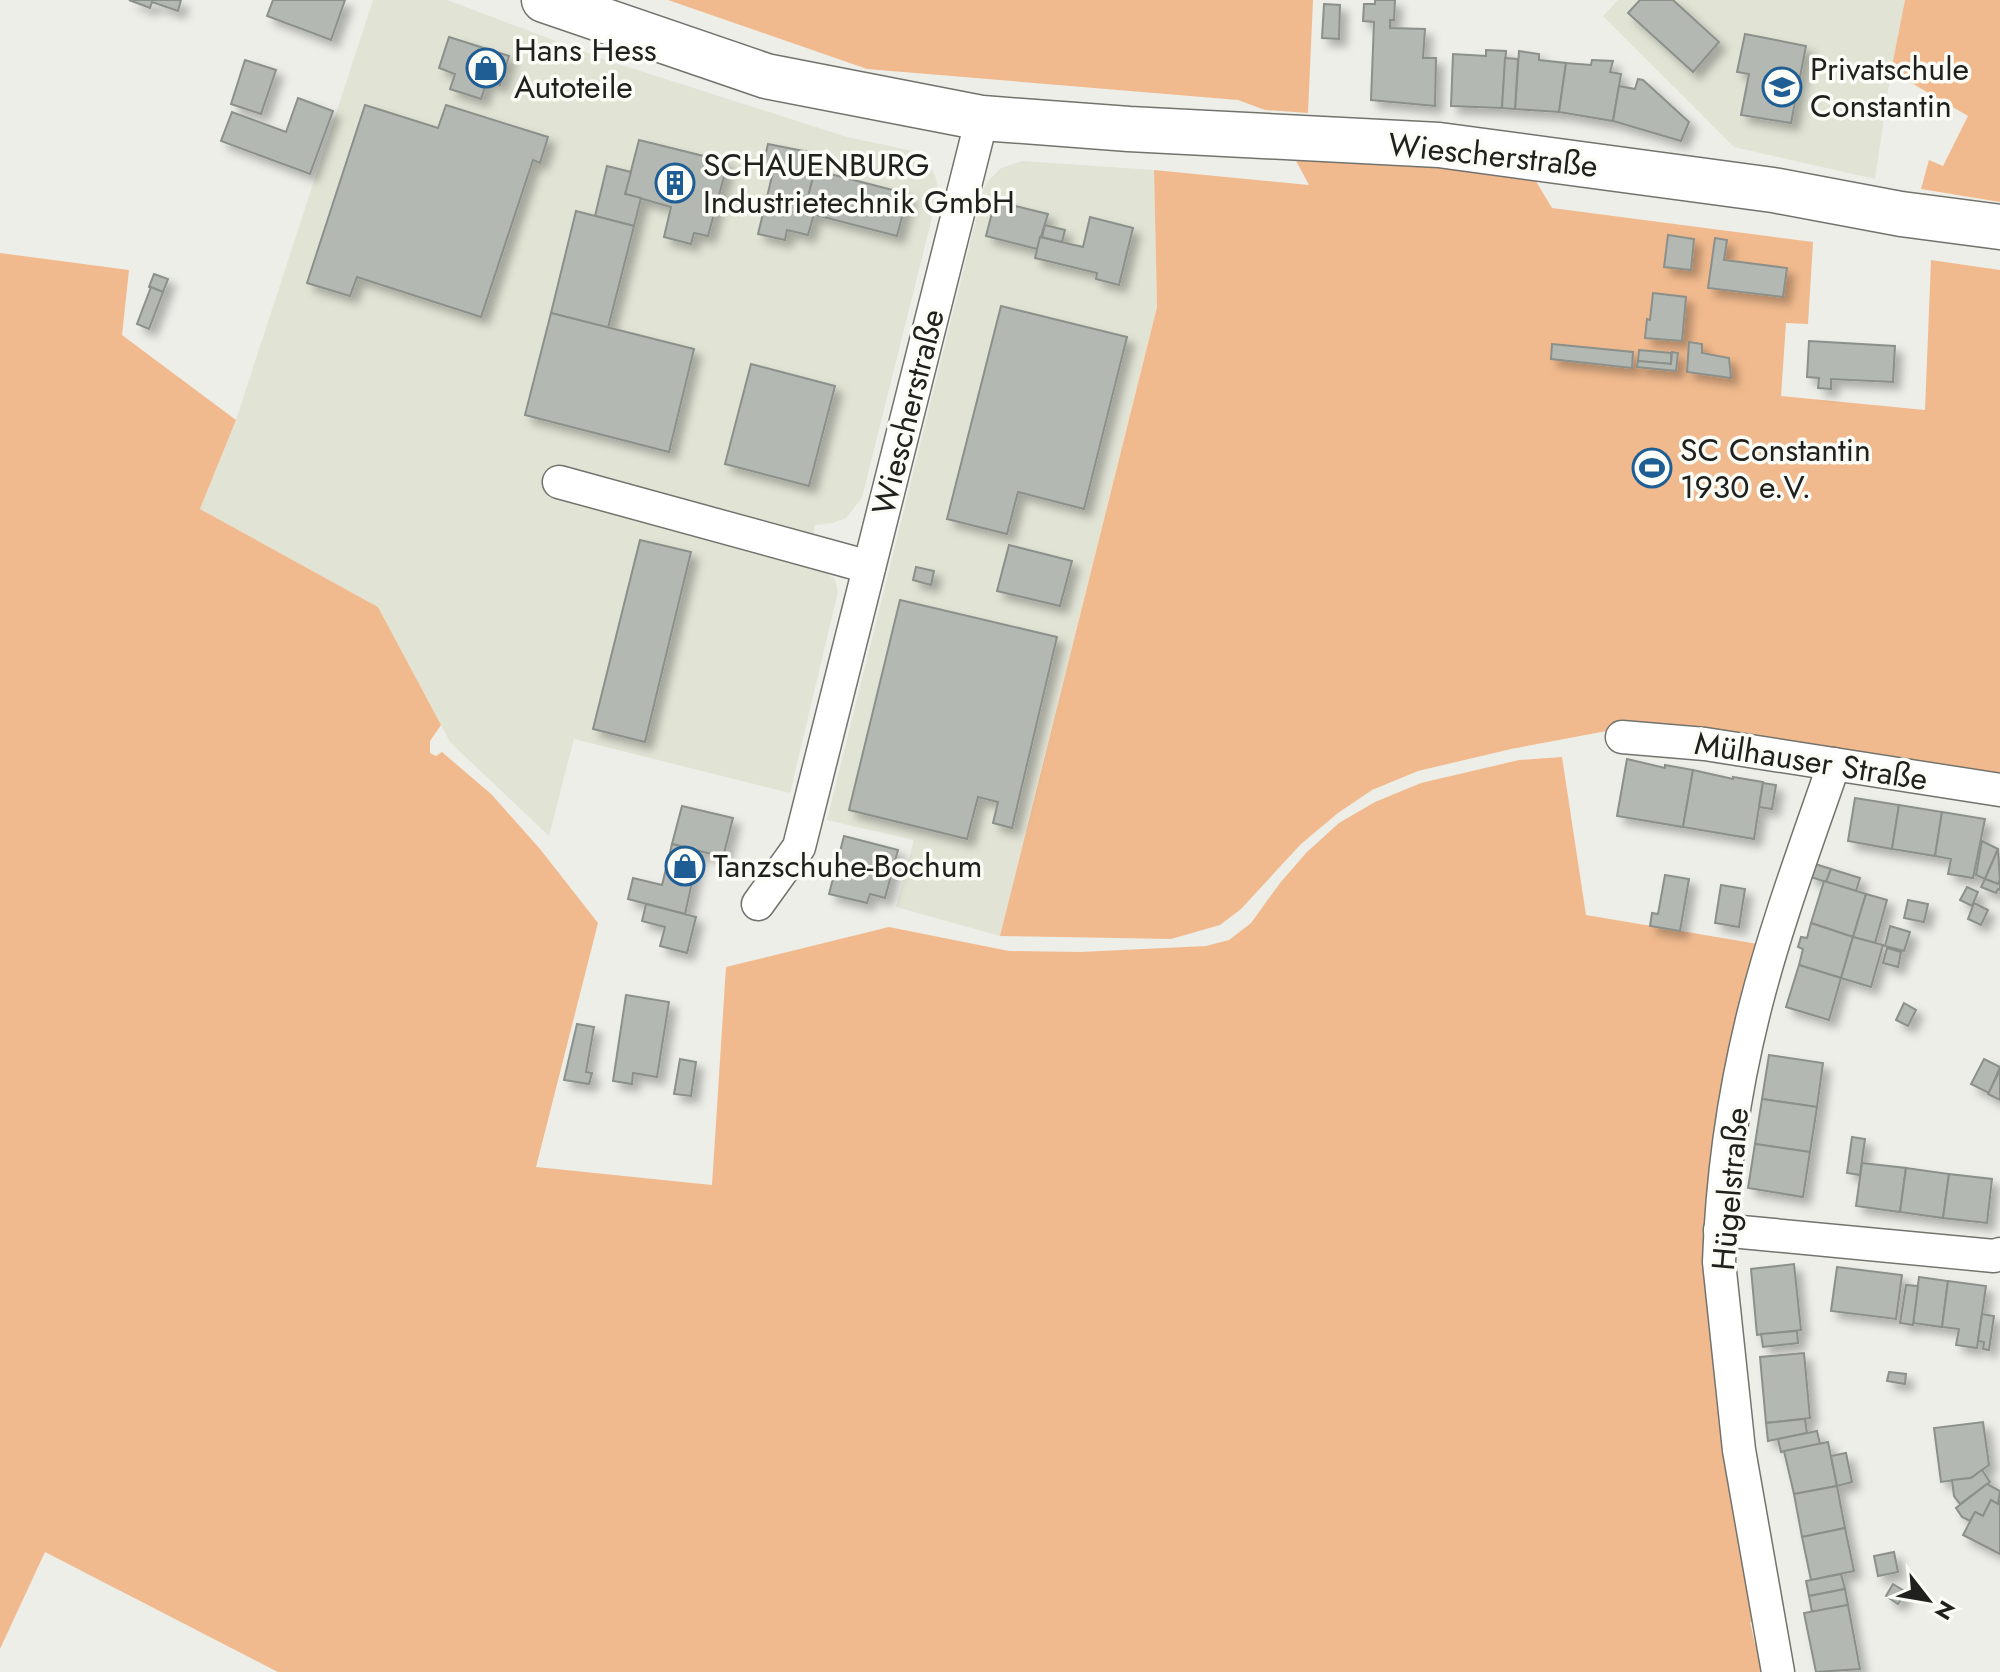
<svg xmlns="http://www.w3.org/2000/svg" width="2000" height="1672" font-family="Jost,sans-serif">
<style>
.built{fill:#e1e3d5}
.green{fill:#f1ba8e}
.building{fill:#b4b8b3;stroke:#8c908b;stroke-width:2;filter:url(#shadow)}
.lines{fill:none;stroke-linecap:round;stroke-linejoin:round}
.minor-casing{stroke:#72736d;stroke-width:35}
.secondary-casing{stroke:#72736d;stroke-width:47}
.minor{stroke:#fff;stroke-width:32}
.secondary{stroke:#fff;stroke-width:44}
.labels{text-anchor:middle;stroke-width:7;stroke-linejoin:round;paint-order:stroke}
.poi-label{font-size:32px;fill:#20211f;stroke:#fbfcf5;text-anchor:start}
.street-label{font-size:32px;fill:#20211f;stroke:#fbfcf5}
</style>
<defs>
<filter id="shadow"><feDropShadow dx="7" dy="7" stdDeviation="4" flood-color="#0004"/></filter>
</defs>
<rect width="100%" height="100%" fill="#edeee8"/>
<g class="built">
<path d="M373 0H447L606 60 847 137 913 151 929 164 936 178 938 194 862 498 846 518 832 523 815 525 807 567 828 574 835 580 838 592 790 793 574 739 549 836 450 742 378 607 200 509 236 420Z"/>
<path d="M1618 0H1905L1891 71 1875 179 1734 147 1603 16Z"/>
<path d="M1022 161 1154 170 1157 307 1000 936 896 907 914 840 827 820 983 191 987 182 1001 168Z"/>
</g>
<g class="green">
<path d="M668 0H1313L1308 113 1265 110 1238 100 867 69Z"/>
<path d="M1905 0H2000V202L1921 189 1929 160 1943 166 1968 116 1891 71Z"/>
<path d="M1294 157 1452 168 1534 178 1552 208 1813 242 1808 324 1786 323 1781 396 1925 410 1931 260 2000 270V782L1612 730 1511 749 1418 771 1372 790 1338 813 1301 844 1241 909 1220 925 1171 939 1000 936 1157 307 1154 170 1309 185Z"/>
<path d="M0 253 129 270 122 335 236 420 200 509 378 607 441 725 430 741V753L436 756 442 752 491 794 540 849 598 923 536 1167 712 1185 726 967 889 927 1009 951 1080 952 1206 946 1229 940 1251 923 1280 883 1307 852 1339 823 1375 802 1421 783 1519 760 1562 757 1586 915 1758 944 1717 1155 1763 1620 1750 1622 1755 1644 1767 1643 1771 1672H278L45 1552 0 1649Z"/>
</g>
<g class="building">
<path d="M129 0H181L178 11 152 2 150 8Z"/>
<path d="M273 0H345L331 40 267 16Z"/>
<path d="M1375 0H1395L1394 20H1390V28L1425 29 1423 58H1436L1435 106 1371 100 1374 22 1363 21 1364 4H1375Z"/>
<path d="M1640 0H1673L1719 42 1693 72 1628 13Z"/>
<path d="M1324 4 1340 5 1339 39 1322 38Z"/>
<path d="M1745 34 1806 46 1791 123 1741 115 1749 74 1737 72Z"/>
<path d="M449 37 509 56 500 85 487 81 481 99 450 89 455 74 439 68Z"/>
<path d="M1486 50 1506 51 1502 108 1451 106 1453 54 1486 56Z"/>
<path d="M1519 51 1539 54V60L1566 63 1559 112 1515 109Z"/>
<path d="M1505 58 1518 59 1515 109 1502 108Z"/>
<path d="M245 60 276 70 261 114 231 104Z"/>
<path d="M1592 60 1613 61 1610 72 1621 74 1613 121 1559 112 1566 63 1591 65Z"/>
<path d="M1638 79 1643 80 1689 122 1681 141 1613 121 1619 86 1635 89Z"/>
<path d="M298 98 333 111 310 174 221 141 232 112 286 132Z"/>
<path d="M365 105 438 128 446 105 548 137 540 163 533 160 481 317 357 277 350 296 307 283Z"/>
<path d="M639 140 728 162 708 236 694 233 691 244 664 237 671 207 625 194Z"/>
<path d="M768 144 819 154 813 178 763 166Z"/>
<path d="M607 166 631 172 625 194 641 198 634 226 595 216Z"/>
<path d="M774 168 813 178 804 212 814 214 808 235 787 230 785 240 758 234Z"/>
<path d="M815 170 908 194 897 236 804 212Z"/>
<path d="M995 201 1048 214 1037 249 986 236Z"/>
<path d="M576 211 634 226 608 328 551 313Z"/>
<path d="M1090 217 1133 228 1119 285 1096 279 1097 273 1035 258 1040 237 1083 247Z"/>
<path d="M1045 225 1065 230 1062 242 1042 237Z"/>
<path d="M1668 235 1694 239 1691 270 1664 267Z"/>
<path d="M1715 238 1727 240 1724 260 1787 268 1783 297 1708 288Z"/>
<path d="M154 274 168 279 163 292 149 287Z"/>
<path d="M151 287 163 292 149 329 137 324Z"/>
<path d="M1653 293 1686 297 1682 341 1645 338 1647 319 1650 320Z"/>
<path d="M1001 306 1127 337 1084 509 1018 492 1007 534 947 519Z"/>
<path d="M551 313 694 349 669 452 525 415Z"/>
<path d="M1809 341 1895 346 1893 382 1831 379V389L1818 388 1819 378 1807 377Z"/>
<path d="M1689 342 1702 344V353L1729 358 1731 378 1687 372Z"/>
<path d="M1552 344 1633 352 1632 368 1551 359Z"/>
<path d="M1639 350 1671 353V364L1638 361Z"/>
<path d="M1672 352 1678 353 1676 371 1637 367 1638 361 1671 364Z"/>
<path d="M751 364 835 386 809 486 725 464Z"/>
<path d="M640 540 691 552 645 742 593 729Z"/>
<path d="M1009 545 1072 561 1060 606 997 591Z"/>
<path d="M916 567 934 571 931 585 913 580Z"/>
<path d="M900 600 1057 637 1012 828 993 823 998 802 978 797 967 839 849 810Z"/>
<path d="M1627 759 1665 768V765L1693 770 1683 827 1617 816Z"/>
<path d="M1693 770 1733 779V777L1763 782 1754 839 1683 827Z"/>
<path d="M1763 783 1776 785 1772 809 1759 807Z"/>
<path d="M1855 798 1899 805 1892 849 1848 841Z"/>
<path d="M1899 805 1942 812 1935 856 1892 849Z"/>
<path d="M682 806 733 818 723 857 672 844Z"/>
<path d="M1942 812 1985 819 1973 878 1948 874 1951 859 1935 856Z"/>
<path d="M844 836 898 850 885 898 870 894 867 903 829 894Z"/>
<path d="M1982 841 1998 849 1985 879 1976 875Z"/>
<path d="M672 844 699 851 685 914 628 899 633 878 662 885Z"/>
<path d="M1998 849 2000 880 1998 884 1985 879Z"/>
<path d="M1812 863 1831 869 1826 882 1808 876Z"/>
<path d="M1831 869 1860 878 1856 891 1826 882Z"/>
<path d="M1665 875 1689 879 1680 931 1650 926 1652 913 1658 914Z"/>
<path d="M1985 879 1998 884 2000 880V890L1998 889 1996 893 1981 887Z"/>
<path d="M1824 881 1866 894 1853 937 1811 923Z"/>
<path d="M1721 885 1745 889 1739 927 1715 923Z"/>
<path d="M1967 887 1978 892 1972 906 1960 900Z"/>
<path d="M1866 894 1887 900 1875 943 1853 937Z"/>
<path d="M1908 900 1928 904 1924 922 1904 918Z"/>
<path d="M1974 903 1988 910 1981 925 1968 919Z"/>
<path d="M646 904 696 917 687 953 660 946 665 927 642 921Z"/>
<path d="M1811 923 1853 937 1841 978 1799 965 1803 949 1798 947 1801 937 1807 938Z"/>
<path d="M1890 926 1910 932 1904 951 1885 946Z"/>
<path d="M1853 937 1883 945 1871 987 1841 978Z"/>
<path d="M1887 948 1901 952 1898 967 1883 963Z"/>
<path d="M1799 965 1841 978 1829 1020 1786 1007Z"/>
<path d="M626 995 669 1002 657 1077 633 1073 632 1084 613 1081Z"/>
<path d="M1904 1003 1916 1010 1908 1026 1896 1020Z"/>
<path d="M577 1024 594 1027 586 1072 592 1073 589 1084 564 1080Z"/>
<path d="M1769 1055 1823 1063 1817 1107 1762 1099Z"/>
<path d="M680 1059 696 1062 691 1096 674 1094Z"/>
<path d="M1984 1059 2000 1067 1989 1093 1971 1084Z"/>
<path d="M2000 1070V1100L1988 1094Z"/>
<path d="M1762 1099 1817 1107 1810 1152 1755 1144Z"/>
<path d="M1852 1137 1865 1139 1860 1175 1847 1173Z"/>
<path d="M1755 1144 1810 1152 1803 1197 1748 1188Z"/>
<path d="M1862 1163 1906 1168 1900 1212 1856 1206Z"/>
<path d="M1906 1168 1949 1174 1943 1218 1900 1212Z"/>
<path d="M1949 1174 1992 1179 1987 1223 1943 1218Z"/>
<path d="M1794 1264 1801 1330 1757 1335 1751 1269Z"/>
<path d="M1837 1267 1902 1275 1896 1319 1831 1311Z"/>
<path d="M1919 1277 1948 1281 1942 1327 1913 1323Z"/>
<path d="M1948 1281 1986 1286 1977 1348 1956 1345 1959 1329 1942 1327Z"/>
<path d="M1906 1285 1918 1286 1913 1325 1900 1323Z"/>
<path d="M1982 1314 1994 1316 1989 1350 1983 1349 1984 1342 1978 1341Z"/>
<path d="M1797 1331 1798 1343 1763 1347 1761 1334Z"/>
<path d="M1804 1353 1810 1418 1766 1423 1760 1357Z"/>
<path d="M1889 1372 1906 1374 1905 1384 1887 1381Z"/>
<path d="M1805 1419 1807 1433 1768 1441 1766 1423Z"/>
<path d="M1983 1422 1989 1465 1971 1478 1941 1482 1934 1428Z"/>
<path d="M1817 1431 1820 1444 1781 1452 1778 1439Z"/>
<path d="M1828 1442 1837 1486 1794 1494 1784 1451Z"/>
<path d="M1846 1453 1852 1482 1837 1486 1831 1456Z"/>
<path d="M1982 1470 1990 1482 1960 1504 1954 1496 1952 1480 1971 1478Z"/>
<path d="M1987 1484 2000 1491 1998 1504 1991 1500 1983 1516 1975 1512 1970 1521 1962 1517 1956 1508Z"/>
<path d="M1837 1486 1845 1528 1802 1537 1794 1494Z"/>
<path d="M1991 1500 1998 1504 2000 1500V1554L1963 1535 1975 1512 1983 1516Z"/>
<path d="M1845 1528 1854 1571 1811 1580 1802 1537Z"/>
<path d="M1894 1552 1898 1572 1878 1576 1874 1556Z"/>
<path d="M1841 1574 1845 1589 1809 1596 1806 1581Z"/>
<path d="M1893 1584 1906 1592 1898 1604 1886 1596Z"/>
<path d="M1845 1589 1848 1605 1812 1612 1809 1596Z"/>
<path d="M1848 1605 1860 1669 1816 1672 1804 1613Z"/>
</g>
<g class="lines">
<defs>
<g id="minor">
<path d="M559 482 869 567"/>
<path d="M1622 737 1705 744 2000 790"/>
<path d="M758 904 799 847 982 118"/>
<path d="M1720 1230 1994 1256 2000 1254"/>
<path d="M1778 1672 1739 1450 1719 1262C1722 1176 1734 1091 1755 1008 1776 925 1806 845 1834 764"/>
</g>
<path id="secondary" d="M544 0 766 76 982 118 1129 129 1439 145 1773 190 1901 214 2000 227"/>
</defs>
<use href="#minor" class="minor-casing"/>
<use href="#secondary" class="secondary-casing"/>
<use href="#minor" class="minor"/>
<use href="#secondary" class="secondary"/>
</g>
<defs>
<symbol id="shop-ring" viewBox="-11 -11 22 22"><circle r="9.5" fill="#fbfcf5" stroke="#1f5e94" stroke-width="1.5"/><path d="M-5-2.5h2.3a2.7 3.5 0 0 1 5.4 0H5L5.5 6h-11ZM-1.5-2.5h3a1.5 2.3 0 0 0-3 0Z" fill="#1f5e94"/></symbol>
<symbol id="school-ring" viewBox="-11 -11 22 22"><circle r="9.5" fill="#fbfcf5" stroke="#1f5e94" stroke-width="1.5"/><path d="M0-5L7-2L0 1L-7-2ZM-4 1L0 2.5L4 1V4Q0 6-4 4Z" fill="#1f5e94"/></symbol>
<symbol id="building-ring" viewBox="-11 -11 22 22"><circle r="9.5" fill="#fbfcf5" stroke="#1f5e94" stroke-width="1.5"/><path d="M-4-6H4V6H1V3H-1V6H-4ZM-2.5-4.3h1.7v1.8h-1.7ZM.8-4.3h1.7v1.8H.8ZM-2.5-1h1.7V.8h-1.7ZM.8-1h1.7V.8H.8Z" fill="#1f5e94"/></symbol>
<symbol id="stadium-ring" viewBox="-11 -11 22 22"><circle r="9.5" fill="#fbfcf5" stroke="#1f5e94" stroke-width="1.5"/><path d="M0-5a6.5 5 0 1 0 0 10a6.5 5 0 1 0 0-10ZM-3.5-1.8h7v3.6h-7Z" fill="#1f5e94"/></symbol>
</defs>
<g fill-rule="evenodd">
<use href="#shop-ring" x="464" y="46" width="44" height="44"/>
<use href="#school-ring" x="1760" y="65" width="44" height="44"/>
<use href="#building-ring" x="653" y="161" width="44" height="44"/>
<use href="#stadium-ring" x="1630" y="446" width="44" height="44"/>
<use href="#shop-ring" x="663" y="844" width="44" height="44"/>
</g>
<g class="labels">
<g class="poi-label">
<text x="514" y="61">Hans Hess<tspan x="514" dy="37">Autoteile</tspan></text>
<text x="1810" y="80">Privatschule<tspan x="1810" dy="37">Constantin</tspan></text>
<text x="703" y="176">SCHAUENBURG<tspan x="703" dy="37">Industrietechnik GmbH</tspan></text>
<text x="1680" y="461">SC Constantin<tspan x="1680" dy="37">1930 e.V.</tspan></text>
<text x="713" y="877">Tanzschuhe-Bochum</text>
</g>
<g class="street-label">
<text transform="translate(1493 155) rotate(6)" y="11">Wiescherstraße</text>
<text transform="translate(908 412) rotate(-76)" y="11">Wiescherstraße</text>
<text transform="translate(1811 761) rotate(9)" y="11">Mülhauser Straße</text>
<text transform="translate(1730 1189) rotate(-85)" y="11">Hügelstraße</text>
</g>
</g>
<g transform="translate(1928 1600) rotate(121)" stroke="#fbfcf5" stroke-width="6" paint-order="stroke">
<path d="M0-6L14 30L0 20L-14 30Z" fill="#20211f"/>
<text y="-12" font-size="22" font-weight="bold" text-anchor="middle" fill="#20211f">N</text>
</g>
</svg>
